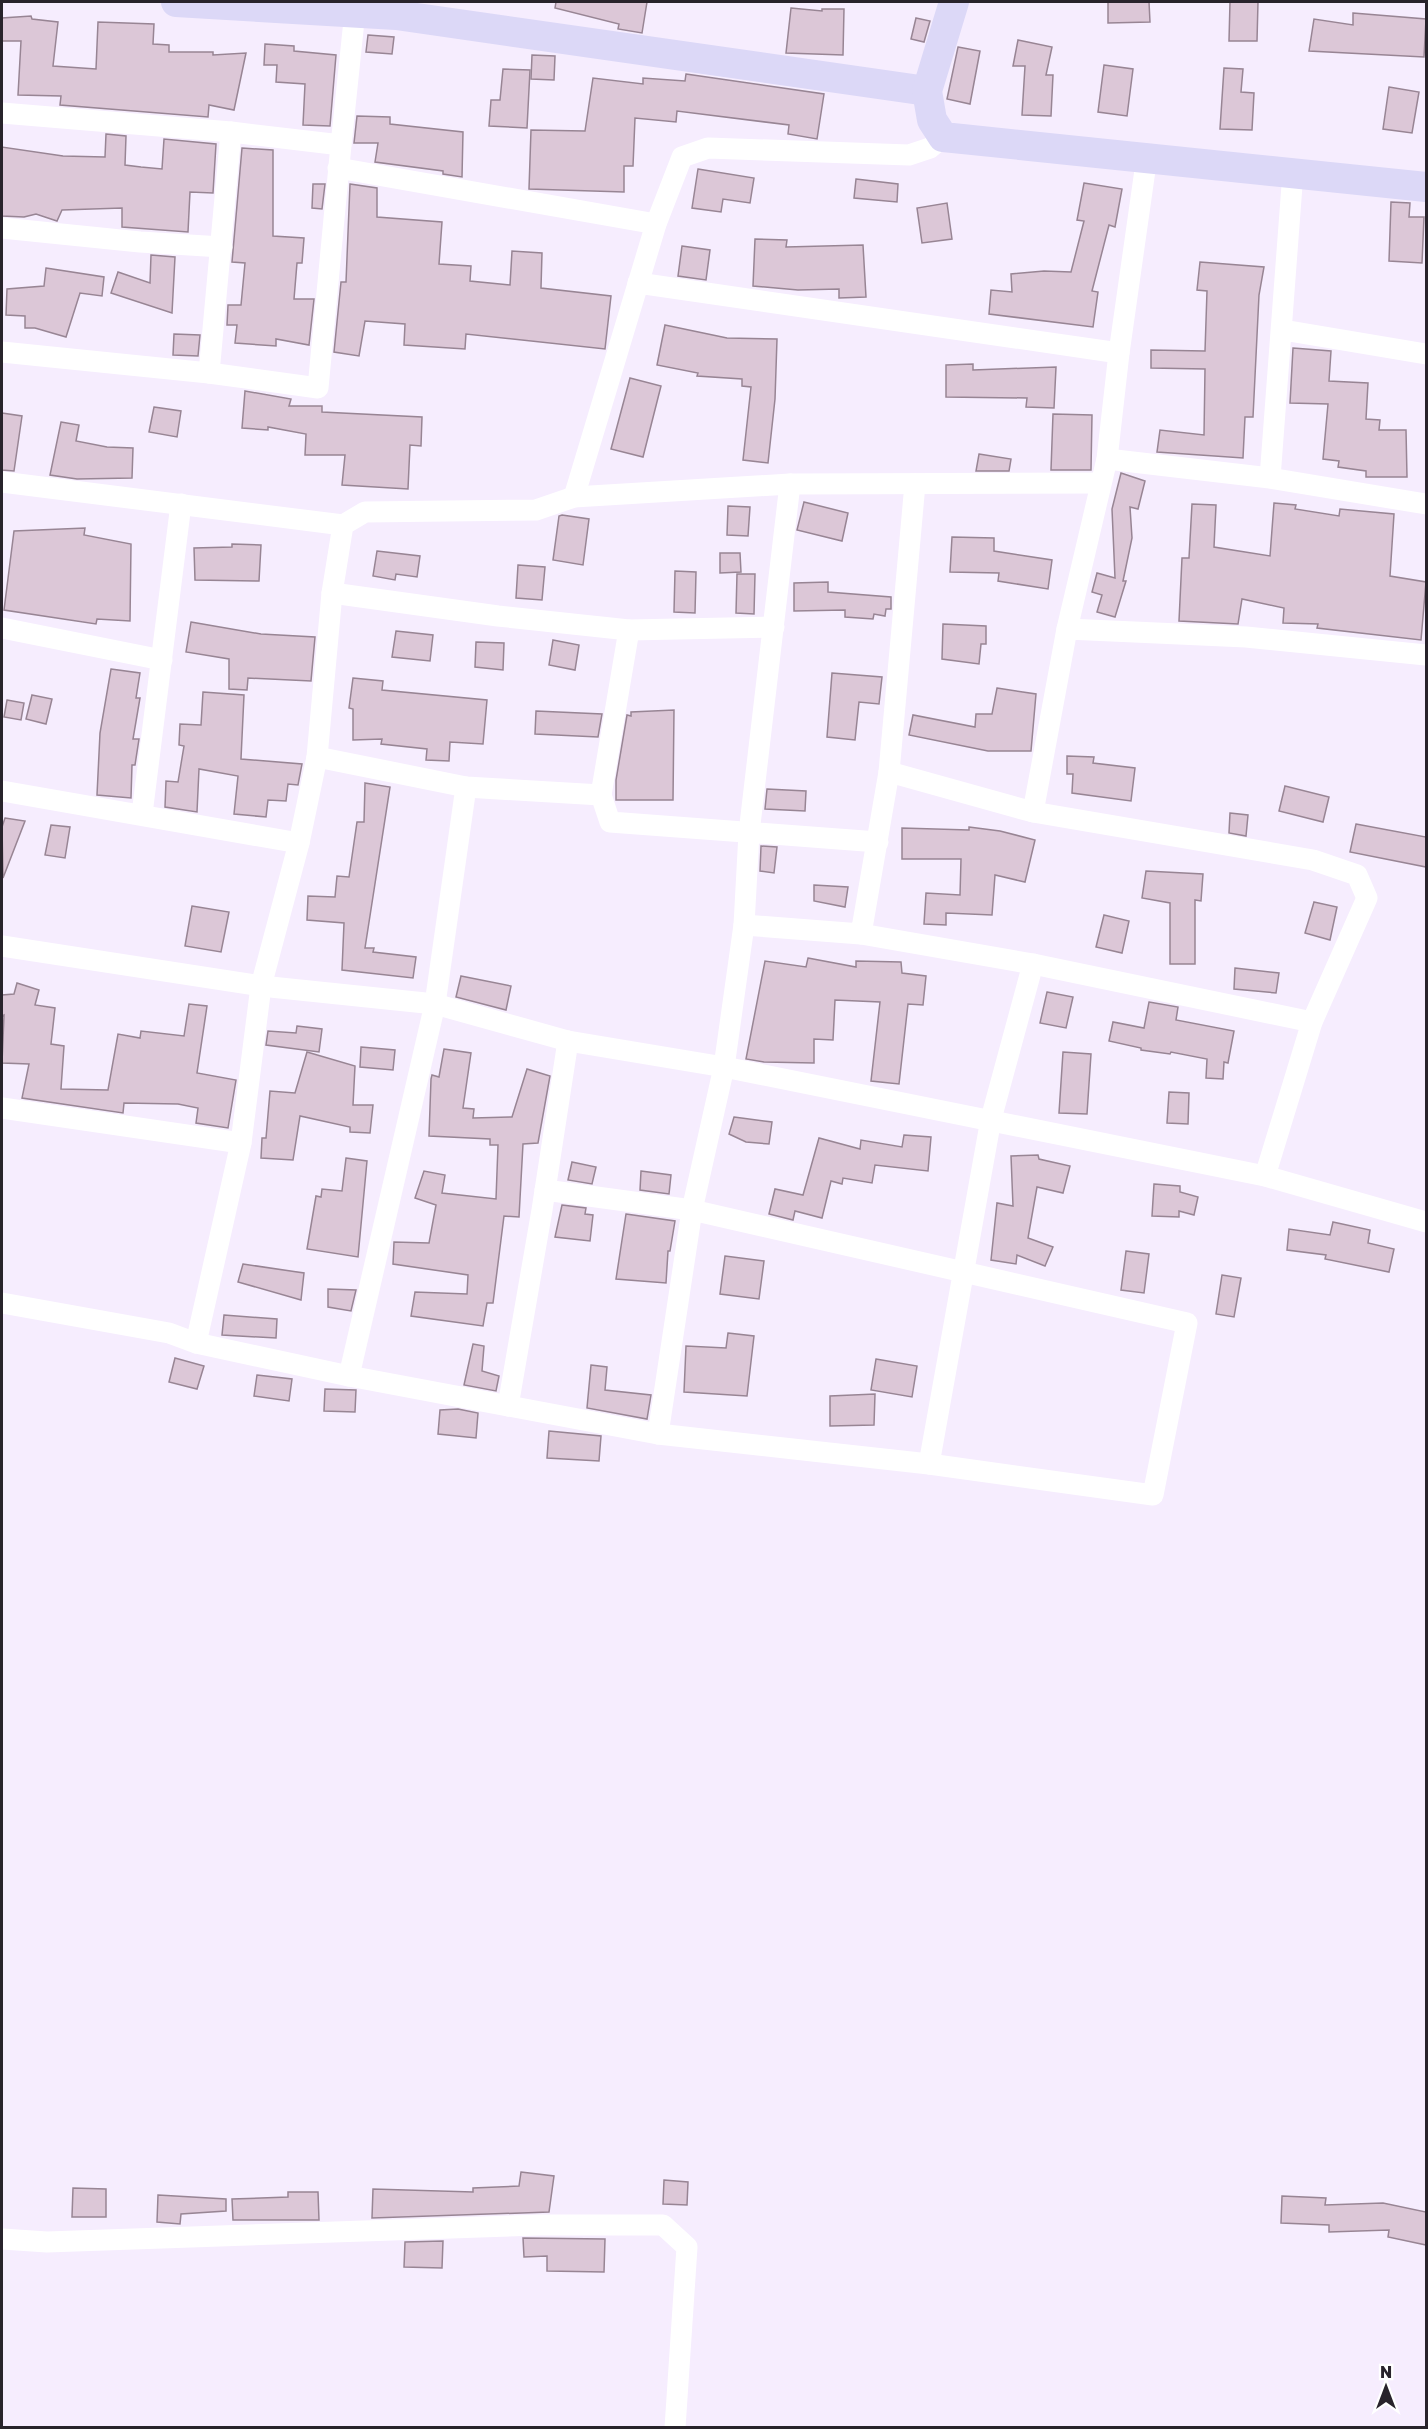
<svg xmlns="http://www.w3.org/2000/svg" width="1428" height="2429" font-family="'Golos Text',sans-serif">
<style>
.building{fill:#dcc7d7;stroke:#988594;stroke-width:1.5}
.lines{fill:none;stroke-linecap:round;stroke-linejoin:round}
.street{stroke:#fff;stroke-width:21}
.secondary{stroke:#dcd8f7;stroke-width:30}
</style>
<rect width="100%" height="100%" fill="#f6edfe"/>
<g class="building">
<path d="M556 2H647L642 33 618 29 619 24 555 8Z"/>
<path d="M1108 2H1149L1150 22 1108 23Z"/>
<path d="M1230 2H1258L1257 41H1229Z"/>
<path d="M791 8 822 11V9H844L843 55 786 53Z"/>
<path d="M1353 13 1426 19 1424 57 1309 51 1314 19 1353 25Z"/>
<path d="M31 16 32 19 58 22 53 66 96 69 98 22 154 24 153 44 169 45V52H213V55L246 53 234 110 209 105 208 117 60 105 61 96 18 95 21 41H2V18Z"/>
<path d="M916 18 930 21 924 42 911 39Z"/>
<path d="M368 35 394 37 392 54 366 52Z"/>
<path d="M1018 40 1052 47 1046 75H1053L1051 116 1022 115 1025 66H1013Z"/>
<path d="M265 44 294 46V51L336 55 330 126 303 125 305 84 276 82 277 65H264Z"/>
<path d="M958 47 980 51 970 104 947 99Z"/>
<path d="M532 55 555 56 554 80 531 79Z"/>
<path d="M1104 65 1133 69 1127 116 1098 112Z"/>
<path d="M1224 68 1243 69 1241 92 1254 93 1252 130 1220 129Z"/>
<path d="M503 69 530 70 527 128 489 126 491 100H500Z"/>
<path d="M686 74 824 94 817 139 788 134 789 125 677 111 676 122 635 118 633 166H624V192L529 189 531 130 585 131 593 78 643 84V78L685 81Z"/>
<path d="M1389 87 1419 92 1412 133 1383 129Z"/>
<path d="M357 116 390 117V124L463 132 462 177 443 174V171L375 162 378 143H354Z"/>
<path d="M106 134 126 136 125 165 141 167 162 169 164 139 216 144 213 193 190 192 188 232 122 227V208L62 210 57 221 36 214 24 217 2 216V147L63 156 105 157Z"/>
<path d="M242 148 273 150V236L304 238 302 263H297L294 299H314L309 345 276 339V346L235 343 237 325H227L228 305H241L245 263 232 262Z"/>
<path d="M698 169 754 178 750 203 723 199 721 212 692 208Z"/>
<path d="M856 179 898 184 897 202 854 198Z"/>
<path d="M1084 183 1122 189 1115 227 1109 225 1092 291 1098 292 1093 327 989 314 991 290 1012 292 1011 274 1044 271 1071 272 1084 221 1077 220Z"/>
<path d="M313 184H325L322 209 312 208Z"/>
<path d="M350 184 377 188V217L442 222 439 264 471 266 470 281 510 285 512 251 542 253 541 288 611 296 605 349 466 334 465 349 404 345 405 324 365 321 359 356 334 352 341 282H346Z"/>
<path d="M1391 202 1410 203 1409 217H1424L1422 263 1389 261Z"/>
<path d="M947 203 952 239 922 243 917 208Z"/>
<path d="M755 239 787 240 786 247 863 245 866 297 839 298V289L798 290 753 286Z"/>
<path d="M682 246 710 250 706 280 678 276Z"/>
<path d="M151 255 175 257 172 313 111 293 118 272 150 283Z"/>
<path d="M1200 262 1264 267 1259 295 1253 417H1245L1243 458 1157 452 1160 430 1204 435 1205 369 1151 368V350L1205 351 1207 291 1197 290Z"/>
<path d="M46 268 104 277 102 296 80 293 66 337 35 328H25V316L6 315 7 289 44 286Z"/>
<path d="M665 325 727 338 777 339 775 399 768 463 743 460 751 387 742 386V379L697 376 698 373 657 365Z"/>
<path d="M174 334 200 335 198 356 173 355Z"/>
<path d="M1293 348 1331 351 1329 381 1368 383 1366 419 1380 420 1379 430H1406L1407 477H1366V471L1338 467 1339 461 1323 459 1328 404 1290 403Z"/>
<path d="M973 364V370L1056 367 1054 408 1026 407 1027 398 946 397V365Z"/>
<path d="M630 378 661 386 643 457 611 449Z"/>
<path d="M245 391 291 399 289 406H322V412L422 417 421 446 410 445 408 489 342 485 345 455H305L306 434 268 427V430L242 428Z"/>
<path d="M154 407 181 411 177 437 149 432Z"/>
<path d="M2 413 22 416 14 471 2 470Z"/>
<path d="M1053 414 1092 415 1091 470H1051Z"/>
<path d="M61 422 79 425 76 441 107 447 133 448 132 478 77 479 50 475Z"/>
<path d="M979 454 1011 459 1009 471H976Z"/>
<path d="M1121 473 1145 481 1138 509 1130 507 1132 538 1123 581H1126L1115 617 1097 612 1102 595 1092 592 1097 573 1115 578 1112 509Z"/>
<path d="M804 502 848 513 842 541 797 530Z"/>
<path d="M1274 503 1296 505 1295 509 1339 516 1340 509 1394 514 1390 576 1426 582 1421 640 1317 628 1318 624 1283 623 1284 608 1242 599 1238 624 1179 621 1182 558H1189L1192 504 1216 505 1214 547 1270 556Z"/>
<path d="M728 506 750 507 748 536 727 535Z"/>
<path d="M562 515 589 519 583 565 553 560 559 516Z"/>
<path d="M85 528 84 535 131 544 130 621 97 619 96 624 4 610 14 531Z"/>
<path d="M952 537 994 538V551L1052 560 1048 589 998 581 999 573 950 572Z"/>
<path d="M232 544 261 545 259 581 195 580 194 548 232 547Z"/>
<path d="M377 551 420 556 417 577 396 574 395 580 373 576Z"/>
<path d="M720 553H740L741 572 720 573Z"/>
<path d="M518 565 545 567 542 600 516 598Z"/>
<path d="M675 571 696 572 695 613 674 612Z"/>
<path d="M737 574H755L754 614 736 613Z"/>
<path d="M828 582V592L891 597V609H886L885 616 874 614 873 619 845 617V610L794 611V583Z"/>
<path d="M191 622 261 634 315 637 311 681 248 678 247 690 229 689V659L186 652Z"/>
<path d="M943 624 986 626V644H981L979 664 942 659Z"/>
<path d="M396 631 433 635 430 661 392 657Z"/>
<path d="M553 640 579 645 575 670 549 665Z"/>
<path d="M476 642 504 643 503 670 475 667Z"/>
<path d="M111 669 140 673 136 698H140L133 739H139L135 765H132L131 798 97 795 100 733Z"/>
<path d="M832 673 882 677 879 704 859 702 855 740 827 737Z"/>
<path d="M353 678 383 681 382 690 487 700 483 744 450 742 449 761 426 760 427 749 381 744 382 739 353 740V709L349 708Z"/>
<path d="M997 688 1036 694 1031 751H988L909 735 913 715 975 727 976 714H992Z"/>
<path d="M203 692 244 695 241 759 302 764 298 785 288 784 286 801 268 800 266 817 234 814 238 776 199 769 197 812 165 807 166 781 178 782 184 746 179 745 180 724 201 725Z"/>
<path d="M32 695 52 699 46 724 26 719Z"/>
<path d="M7 700 24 703 21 720 4 717Z"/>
<path d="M674 710 673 800H616V780L627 715 631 716V712Z"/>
<path d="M536 711 602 714 598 737 535 734Z"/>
<path d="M1067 756 1094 757 1093 763 1135 768 1131 801 1072 793 1073 774H1067Z"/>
<path d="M365 783 390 787 365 948H374L373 952 416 957 413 978 342 970 344 923 307 920 308 896 335 897 337 876 349 877 357 822H364Z"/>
<path d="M1285 786 1329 797 1323 822 1279 811Z"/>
<path d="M767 789 806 791 805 811 765 809Z"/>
<path d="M1230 813 1248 815 1246 836 1229 833Z"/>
<path d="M5 818 25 821 3 878 2 827Z"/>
<path d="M1356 824 1426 837V867L1350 852Z"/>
<path d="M51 825 70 827 65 858 45 855Z"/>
<path d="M969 827 1000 831 1035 840 1025 882 995 875 992 915 946 913V925L924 924 926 893 960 895 961 859H902V828L969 830Z"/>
<path d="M761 846 777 847 774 873 760 871Z"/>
<path d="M1146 871 1203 874 1201 901 1195 900V964H1170V903L1142 898Z"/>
<path d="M814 885 848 887 845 907 814 901Z"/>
<path d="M1314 902 1337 907 1330 940 1305 933Z"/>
<path d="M192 906 229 912 221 952 185 946Z"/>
<path d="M1104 915 1129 921 1122 953 1096 947Z"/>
<path d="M808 958 856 967V961L901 962 902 973 926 976 923 1005 908 1004 899 1084 871 1081 880 1002 835 1000 833 1040 814 1039V1063L764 1062 746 1059 765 961 806 967Z"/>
<path d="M1235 968 1279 973 1276 993 1234 989Z"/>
<path d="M461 976 511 986 506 1010 456 997Z"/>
<path d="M17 983 39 990 35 1005 55 1008 51 1044 64 1046 61 1089 108 1090 118 1034 140 1038 141 1031 184 1036 189 1004 207 1006 197 1073 236 1080 228 1128 196 1123 198 1108 178 1104 124 1103 123 1113 22 1098 29 1064 2 1063 4 1015 2 1016V995L14 994Z"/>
<path d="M1047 992 1073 997 1066 1028 1040 1023Z"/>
<path d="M1149 1002 1178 1007 1176 1020 1234 1031 1228 1063 1224 1062 1223 1079 1206 1078 1207 1059 1171 1052 1170 1054 1141 1050V1048L1109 1041 1113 1022 1144 1028Z"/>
<path d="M297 1026 322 1029 319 1052 266 1045 268 1031 296 1033Z"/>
<path d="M361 1047 395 1050 393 1070 360 1067Z"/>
<path d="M444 1049 471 1053 463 1108 474 1109 473 1118 512 1117 527 1069 550 1076 538 1143 523 1144 519 1217 504 1216 493 1303H487L483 1326 411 1316 415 1292 467 1294 468 1275 393 1264 394 1242 429 1243 436 1205 415 1198 424 1171 445 1175 442 1193 496 1199 498 1145H490V1139L429 1136 431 1079 432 1075 439 1077Z"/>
<path d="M307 1052 355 1066 353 1105H373L370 1133 350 1132V1127L300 1116 293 1160 261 1158 262 1138H266L270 1091 295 1093Z"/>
<path d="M1063 1052 1091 1054 1087 1114 1059 1113Z"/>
<path d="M1169 1092 1189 1093 1188 1124 1167 1123Z"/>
<path d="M734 1117 772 1122 769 1144 746 1142 729 1134Z"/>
<path d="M904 1135 931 1137 928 1171 875 1165 872 1183 843 1178 842 1184 831 1181 822 1218 795 1211 793 1220 769 1214 775 1189 803 1195 819 1138 860 1149 861 1140 902 1147Z"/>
<path d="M1038 1155 1039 1159 1070 1166 1063 1193 1037 1187 1028 1238 1053 1247 1045 1266 1017 1255 1016 1264 991 1260 997 1203 1013 1206 1011 1156Z"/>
<path d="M346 1158 367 1161 358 1257 307 1249 316 1196 321 1197 322 1189 342 1191Z"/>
<path d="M572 1162 596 1167 592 1184 568 1180Z"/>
<path d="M641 1171 671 1175 669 1194 640 1190Z"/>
<path d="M1154 1184 1180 1186V1192L1198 1197 1194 1215 1179 1211V1217L1152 1216Z"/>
<path d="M562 1205 586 1208 585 1214 593 1215 590 1241 555 1237Z"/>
<path d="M626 1214 675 1221 670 1251H668L666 1283 616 1279Z"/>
<path d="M1333 1222 1370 1230 1368 1243 1394 1249 1389 1272 1325 1259 1326 1255 1287 1250 1289 1229 1330 1235Z"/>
<path d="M1126 1251 1149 1254 1144 1293 1121 1290Z"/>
<path d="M725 1256 764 1261 759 1299 720 1294Z"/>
<path d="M243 1264 304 1273 301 1300 238 1282Z"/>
<path d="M1222 1275 1241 1278 1234 1317 1216 1314Z"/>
<path d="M328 1289 356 1290 351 1311 328 1307Z"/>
<path d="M224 1315 277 1319 276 1338 222 1335Z"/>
<path d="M728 1333 754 1336 747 1396 684 1392 686 1346 726 1348Z"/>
<path d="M473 1344 484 1346 482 1371 499 1376 496 1391 464 1385Z"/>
<path d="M175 1358 204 1366 197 1389 169 1382Z"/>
<path d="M876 1359 917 1366 912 1397 871 1390Z"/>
<path d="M591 1365 607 1367 605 1390 651 1395 647 1419 587 1408Z"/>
<path d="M257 1375 292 1379 289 1401 254 1396Z"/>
<path d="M325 1389 356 1390 355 1412 324 1411Z"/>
<path d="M875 1394 874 1425 830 1426V1396Z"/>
<path d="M458 1409 478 1413 476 1438 438 1434 440 1410Z"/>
<path d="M549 1431 601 1436 599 1461 547 1458Z"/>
<path d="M521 2172 554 2176 549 2212 372 2218 373 2189 473 2192V2188L519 2186Z"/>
<path d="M664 2180 688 2182 687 2205 663 2204Z"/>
<path d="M73 2188 106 2189V2217H72Z"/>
<path d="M288 2192H318L319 2220H233L232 2199 288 2197Z"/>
<path d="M158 2195 226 2199V2211L181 2214 180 2224 157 2222Z"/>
<path d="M1282 2196 1326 2198 1325 2205 1383 2203 1426 2212V2245L1388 2237 1389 2230 1329 2232V2225L1281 2223Z"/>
<path d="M523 2238 605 2239 604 2272 547 2271V2256L524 2257Z"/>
<path d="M443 2241 442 2268 404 2267 405 2242Z"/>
</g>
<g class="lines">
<g class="street">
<path d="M2 113 231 132 341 145 355 11"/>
<path d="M338 168 656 224"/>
<path d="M2 228 140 242 222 247"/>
<path d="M638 283 1119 353"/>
<path d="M1283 330 1426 354"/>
<path d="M2 352 209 373 231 132"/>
<path d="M209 373 318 388 341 145"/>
<path d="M1107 459 1270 478 1426 504"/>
<path d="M1270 478 1293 172"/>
<path d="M2 482 343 525"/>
<path d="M574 497 656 224 682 157 708 148 909 155 930 148 943 137"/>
<path d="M332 593 498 616 629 630 774 627"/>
<path d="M2 628 162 660"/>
<path d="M1067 629 1246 637 1426 655"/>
<path d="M317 757 466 787 601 795 629 630"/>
<path d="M889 772 915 484"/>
<path d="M2 791 299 843"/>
<path d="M601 795 610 822 878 842"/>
<path d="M1033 812 1313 860 1357 875 1367 898 1312 1022 1265 1176"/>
<path d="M142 814 181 504"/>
<path d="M744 925 749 833 790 484"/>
<path d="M861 934 1033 964 1312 1022"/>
<path d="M2 946 261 986 435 1004 568 1041 724 1067 1265 1176 1426 1222"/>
<path d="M2 1108 241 1143"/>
<path d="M2 1303 169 1333 196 1343 349 1376 658 1434 929 1464 1153 1495 1187 1323 692 1210 545 1190"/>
<path d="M196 1343 241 1143 261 986 299 843 317 757 332 593 343 525 365 512 536 510 574 497 790 484 1101 483"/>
<path d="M349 1376 435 1004 466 787"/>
<path d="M508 1406 542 1210 568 1041"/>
<path d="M658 1434 692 1210 724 1067 744 925 861 934 889 772 1033 812 1067 629 1107 459 1119 353 1147 156"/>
<path d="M929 1464 991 1119 1033 964"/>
<path d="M2 2239 47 2242 540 2225H663L687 2247 675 2428"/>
</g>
<g class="secondary">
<path d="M176 2 396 15 927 91"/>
<path d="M954 2 927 91 932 120 943 137 1426 187"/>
</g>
</g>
<rect width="1428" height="2429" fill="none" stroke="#28232b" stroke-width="6"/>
<g transform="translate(1386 2387)" stroke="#ffffff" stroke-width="4.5" paint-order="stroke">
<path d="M0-4.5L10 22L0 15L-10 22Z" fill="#28232b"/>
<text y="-9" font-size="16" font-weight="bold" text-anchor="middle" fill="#28232b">N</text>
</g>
</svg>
